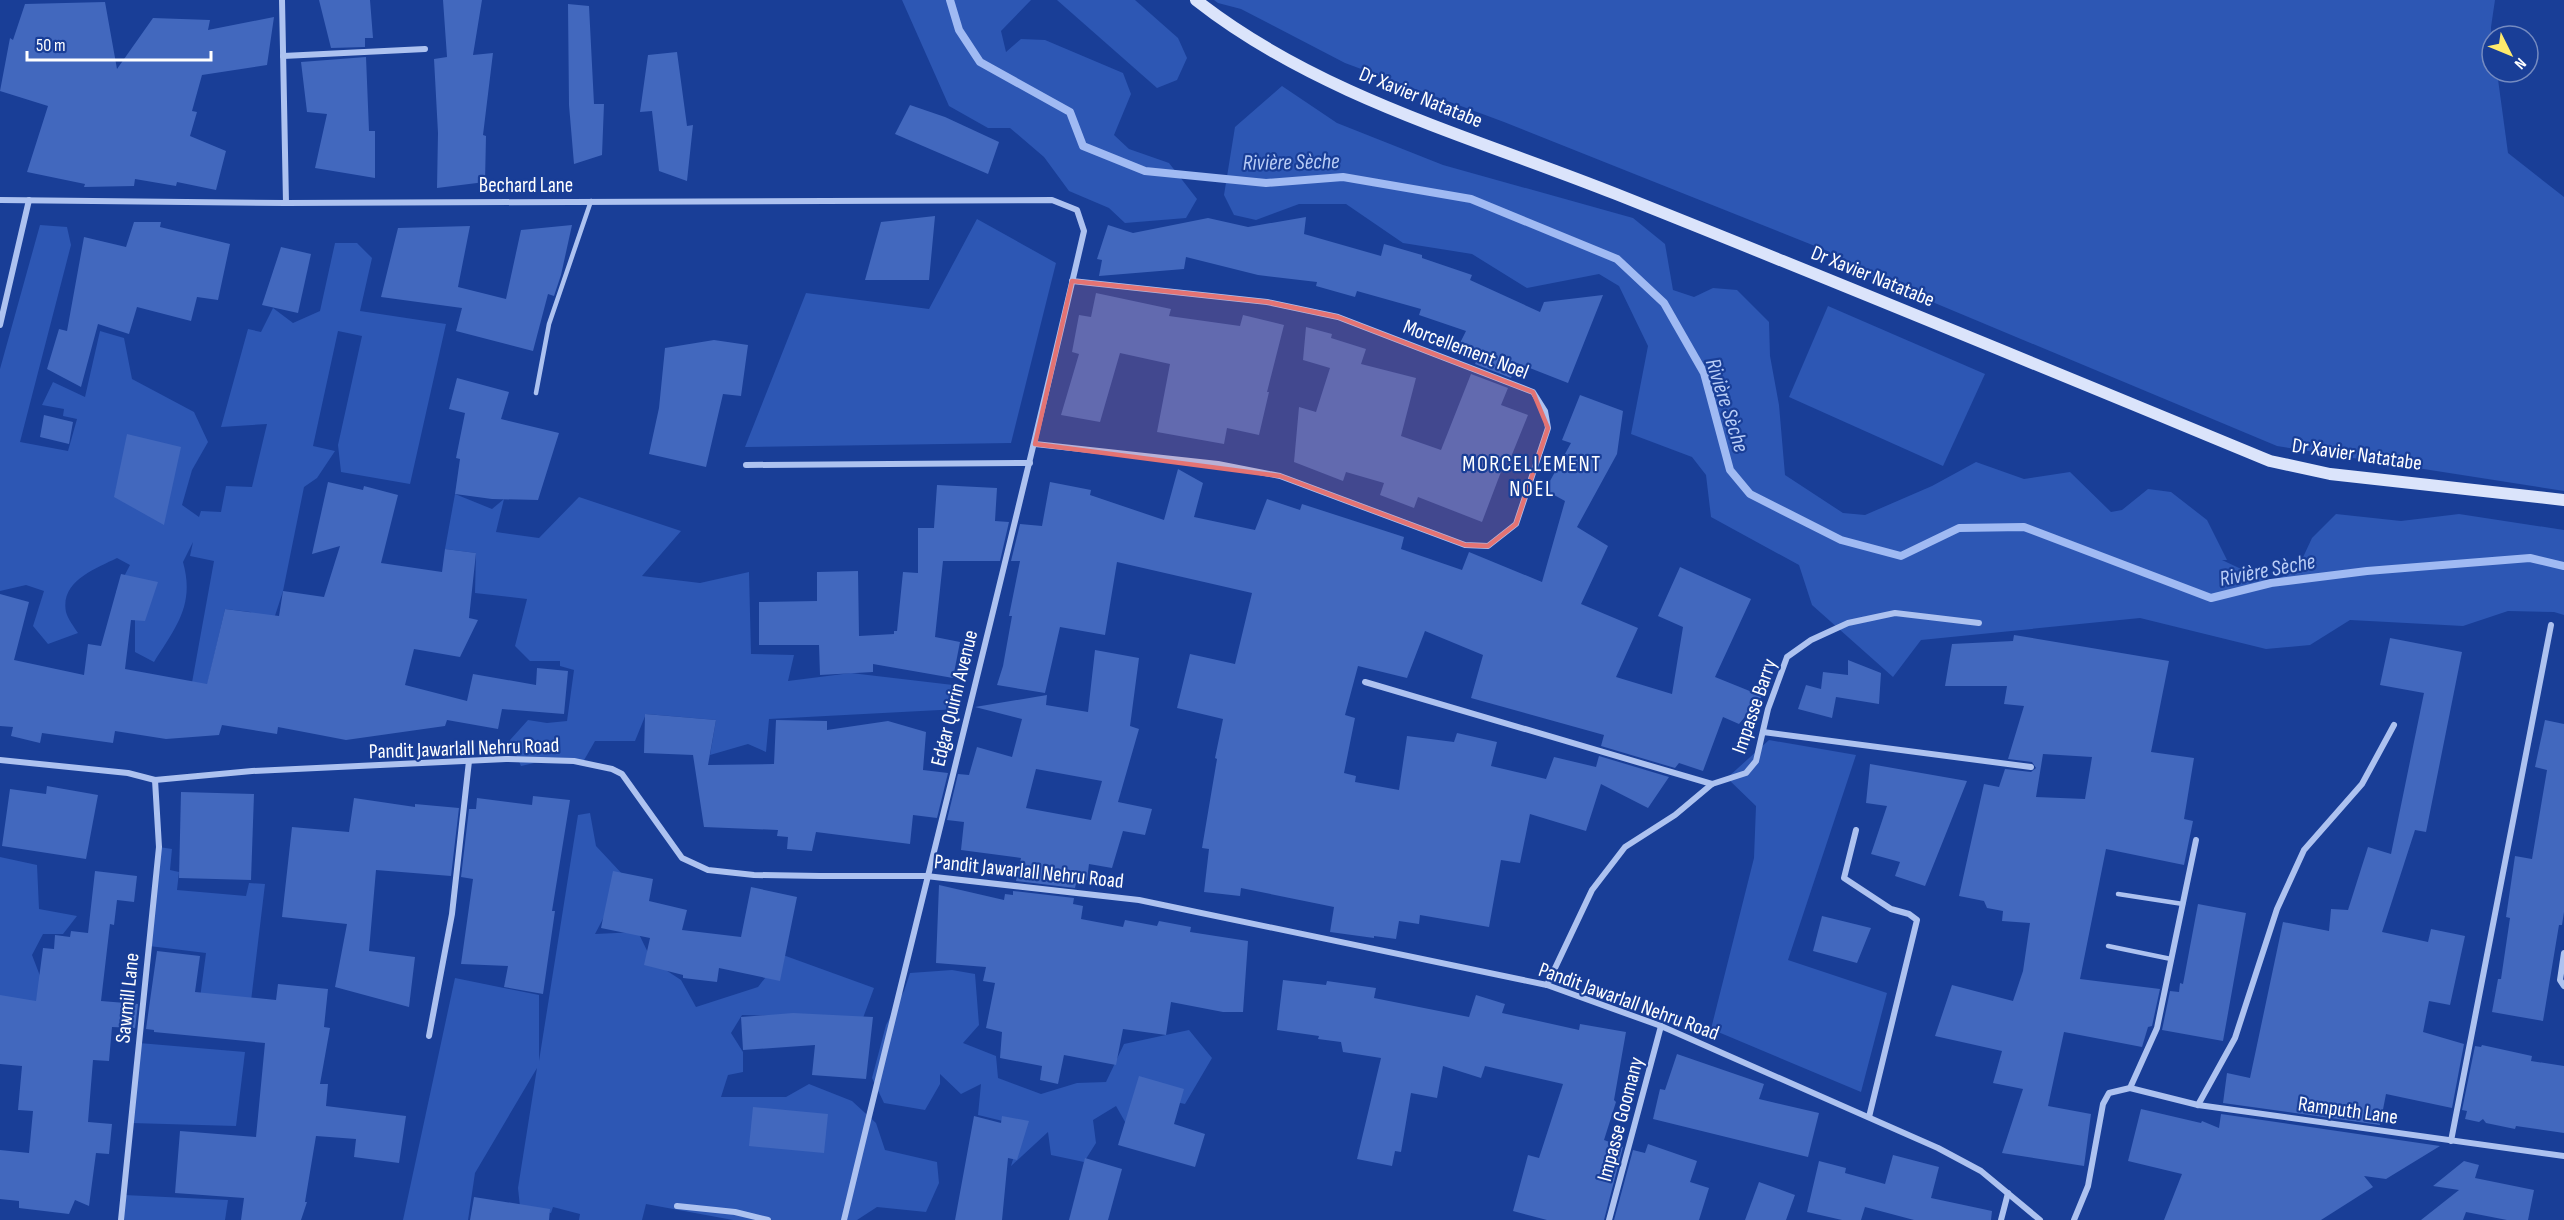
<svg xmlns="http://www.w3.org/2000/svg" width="2564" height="1220" font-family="'Sofia Sans Condensed',sans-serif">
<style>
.green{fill:#2d57b4}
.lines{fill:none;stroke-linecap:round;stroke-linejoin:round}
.stream{stroke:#a0baf3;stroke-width:8}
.building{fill:#4268be;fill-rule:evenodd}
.service{stroke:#adc2f0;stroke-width:4.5}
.minor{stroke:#adc2f0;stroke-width:6}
.secondary{stroke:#dbe4fb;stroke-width:12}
.marked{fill:#e47373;fill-opacity:0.2;stroke:#e47373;stroke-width:4.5;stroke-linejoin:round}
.labels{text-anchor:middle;stroke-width:4.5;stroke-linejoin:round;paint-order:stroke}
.street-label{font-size:21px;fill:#fff;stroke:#193e97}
.water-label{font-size:22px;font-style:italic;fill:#b9cdf7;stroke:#193e97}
.neighbourhood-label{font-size:22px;letter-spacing:1.5px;fill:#fff;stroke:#193e97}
</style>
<rect width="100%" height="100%" fill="#193e97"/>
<g class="green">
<path d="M902 0H1031L1001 31 1006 52 1021 39 1045 40 1123 73 1131 94 1114 135 1129 149 1169 163 1197 199 1186 218 1125 223 1109 208 1069 191 1044 157 1010 128H988L949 106Z"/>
<path d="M1057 0H1135L1178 38 1187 58 1177 80 1157 88Z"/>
<path d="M1214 0H2495L2491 27 2492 72H2497L2508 153 2564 197V491L2277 446 1832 260 1830 252 1504 122 1345 63 1241 9 1218 3Z"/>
<path d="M1282 86 1337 123 1443 165 1633 218 1665 244 1673 290 1694 297 1713 288 1737 290 1769 322 1770 356 1779 405 1785 475 1843 513 1865 515 1932 486 1976 462 2024 479 2070 472 2111 512 2122 510 2148 489 2171 492 2207 520 2227 560H2222L2271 583 2298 568 2312 538 2336 514 2401 521 2459 514 2564 530V615L2554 612 2508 611 2463 626 2350 620 2310 645 2266 649 2140 618 1921 640 1893 677 1812 605 1799 565 1711 517 1706 475 1692 457 1631 434 1648 346 1619 286 1599 274 1527 288 1472 254 1403 243 1346 204H1299L1256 220 1234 215 1224 195 1235 127Z"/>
<path d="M977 219 1056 263 1011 443 745 447 806 293 929 309Z"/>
<path d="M40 225 67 227 71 245 20 442 68 451 77 419 63 416 64 409 42 405 53 382 85 397 100 331 124 338 132 379 194 412 208 442 192 470 182 505 199 517 201 511 221 512 226 486 252 487 267 424 221 427 248 329 261 332 273 308 293 323 320 311 335 243H357L372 258 360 311 446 324 410 484 341 472 338 445 362 336 338 331 313 446 335 451 317 478 304 487 283 591 272 625 250 612 225 609 207 686 191 688 214 561 190 556 193 542 183 562C195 605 176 627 154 662L135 652V620L138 607 116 592 130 565 117 558C95 569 60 581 66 612 68 619 74 627 78 633L48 644 33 626 44 591 26 585 0 591V369Z"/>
<path d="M1828 306 1985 374 1943 466 1789 397Z"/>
<path d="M455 494 492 509 504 499 496 532 539 538 579 497 681 531 642 576 700 583 749 572 751 654 794 655 788 681 851 673 953 685 959 709 769 719 766 752 748 744 710 755 716 720 646 714 635 741H595L583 762 543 761 521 766 510 740 528 720 547 723 567 721 574 670 560 666V661H530L515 646 527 599 475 593 476 553 445 549Z"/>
<path d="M1769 740 1856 755 1788 960 1887 993 1861 1092 1711 1029 1754 858 1756 806 1727 778Z"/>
<path d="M590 813 596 846 625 877 595 934 638 932 652 961 681 980 696 1007 758 987 783 955 874 988 863 1018 742 1015 731 1033 743 1052V1072L728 1075 721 1097H786L809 1084 852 1101 876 1123 885 1150 937 1162 939 1183 926 1212 877 1207 857 1220H733L646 1204 642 1220H579L580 1214 553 1207 551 1213 520 1207 518 1188 537 1068 475 1173 468 1220H403L455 978 539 995V1061L578 815Z"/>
<path d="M159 847 172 849 170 870 179 872 177 890 246 896 249 883 265 884 251 1001 200 998 206 953 149 946Z"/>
<path d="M0 857 37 865 39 909 77 916 63 934H43L32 955 50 1002 0 1021Z"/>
<path d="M952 970 975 974 979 1025 963 1043 996 1056 998 1078 1041 1094 1077 1083 1106 1082 1124 1044 1189 1030 1212 1058 1185 1104 1148 1096 1128 1127 1116 1106 1093 1120 1096 1143 1084 1162 1051 1155 1048 1132 1011 1166 1023 1126 978 1115 981 1084 961 1094 940 1074V1084L925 1110 884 1103 872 1078 886 1025 904 991 910 973Z"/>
<path d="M139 1043 245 1052 236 1126 131 1123Z"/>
<path d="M124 1195 228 1200 225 1220H121Z"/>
</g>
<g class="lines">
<path class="stream" d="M950 0 959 30 980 62 1070 112 1083 146 1145 171 1266 183 1343 177 1471 199 1617 259 1664 303 1704 373 1730 470 1750 494 1841 540 1901 556 1959 528 2024 527 2211 598 2271 583 2367 571 2530 558 2564 566"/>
</g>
<g class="building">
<path d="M319 0H370L373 38H365V47L331 48Z"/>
<path d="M443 0H482L473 55 493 53 483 135 486 136 485 182 437 188 438 133 434 59 447 57Z"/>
<path d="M105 2 117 69 153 18 210 20 208 30 274 17 267 65 202 75 192 111 197 112 190 136 226 151 216 190 177 182 176 186 135 179 134 186 84 187 85 184 27 172 48 106 0 91 10 38 13 40 25 4Z"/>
<path d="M568 4 589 6 594 104H604L602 155 574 164 569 105Z"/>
<path d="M677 52 687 126 693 125 687 181 659 171 652 111 640 112 648 55Z"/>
<path d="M366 57 369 131H375V178L315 168 327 114 307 112 301 62Z"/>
<path d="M910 105 945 117 999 142 988 174 895 134Z"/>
<path d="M935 216 929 280H865L881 222Z"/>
<path d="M1306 217 1304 234 1381 256 1384 244 1422 255V258L1472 275 1470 280 1540 312 1544 302 1603 295 1568 383 1517 363 1511 378 1475 364 1479 354 1459 345 1466 331 1419 315 1421 309 1357 291 1355 297 1316 286 1317 282 1258 275 1186 257 1184 269 1099 276 1102 260 1097 259 1108 225 1133 233 1208 218 1248 227Z"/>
<path d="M134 222H161L160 227 230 244 218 300 197 297 191 321 137 307 129 334 98 324 81 387 47 369 59 329 67 331 84 237 126 247Z"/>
<path d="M572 225 561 275 554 296 548 294 533 351 456 331 462 308 381 297 398 228 470 226 458 287 506 299 521 230Z"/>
<path d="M281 247 311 254 298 313 262 305Z"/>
<path d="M1096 293 1171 309 1169 316 1240 326 1243 315 1284 325 1267 392H1269L1259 435 1227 428 1224 444 1157 432 1170 364 1120 353 1100 422 1061 415 1079 354 1072 352 1079 315 1091 317Z"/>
<path d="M1306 327 1332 334 1331 338 1366 349 1361 364 1416 378 1401 436 1441 450 1471 374 1508 388 1501 405 1528 415 1511 457 1507 456 1482 522 1418 497 1414 508 1380 495 1384 483 1346 472 1343 481 1294 462 1299 407 1316 412 1330 368 1303 360Z"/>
<path d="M714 340 748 345 741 396 723 394 706 467 649 454 659 408 665 348Z"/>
<path d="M457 378 509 392 501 419 559 433 538 500 492 499 455 494 460 459 456 458 465 413 449 409Z"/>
<path d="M1580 395 1623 411 1617 454 1577 527 1608 546 1581 604 1638 628 1616 677 1672 694 1683 627 1658 616 1680 567 1751 599 1715 677 1762 696 1739 724 1723 717 1703 771 1679 763 1675 768 1601 746 1604 735 1471 698 1483 655 1425 631 1407 678 1358 666 1345 715 1355 718 1344 773 1356 776 1355 782 1399 790 1407 736 1454 742 1457 733 1497 742 1491 766 1546 779 1554 757 1596 767 1599 756 1669 777 1648 808 1601 784 1586 831 1530 814 1520 863 1501 860 1489 927 1420 915 1419 924 1399 921 1396 939 1374 936V938L1330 932 1334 907 1241 888 1240 896 1204 892 1209 849 1202 848 1217 759 1215 758 1223 719 1177 708 1190 654 1235 664 1252 593 1117 562 1105 635 1060 627 1045 693 997 685 1003 666 1012 616H1009L1020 561H1011L1020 524 1042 526 1050 482 1091 490 1090 495 1164 520 1178 469 1203 483 1194 517 1255 530 1267 499 1300 510 1302 504 1404 537 1401 549 1462 570 1469 552 1542 582 1565 501 1545 490 1571 443 1562 440Z"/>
<path d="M44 415 73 422 69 444 40 437Z"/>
<path d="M127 434 181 447 164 525 114 497Z"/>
<path d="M328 482 363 490 364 486 398 495 381 563 442 572 445 549 476 553 469 618 478 620 460 657 414 649 405 685 467 701 473 674 536 685 537 668 568 671 564 714 502 709 498 729 447 720 445 726 346 740 278 727 277 734 222 725 219 735 166 739 115 731 113 743 42 733 40 743 11 736 13 727 0 726V594L29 602 14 660 84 675 88 644 101 646 121 574 158 582 145 621 131 620 125 669 207 684 225 609 279 616 283 591 324 597 340 546 312 554Z"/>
<path d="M937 485 997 488 995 521 1009 522 1000 561H943L935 637 960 642 953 678 873 664V672L820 675 819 645H759V602L817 601V572L858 571 859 636 894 634V631H897L903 572 918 573V528H934Z"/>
<path d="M2014 635 2169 661 2151 752 2194 758 2184 819 2193 821 2184 865 2106 849 2080 979 2160 989 2152 1026 2148 1027 2142 1047 2064 1032 2048 1106 2091 1114 2084 1166 2002 1153 2023 1089 1993 1083 2002 1051 1935 1036 1952 985 2013 1001 2023 971 2030 923 2002 921 2003 911 1987 908 1984 901 1959 896 1984 784 1999 787 2005 769 2031 772 2036 768 2032 762 2008 759 2024 706 2004 704 2007 686H1945L1952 644 2013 641ZM2043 754 2092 757 2085 799 2036 797Z"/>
<path d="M2390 638 2462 652 2426 832 2415 830 2382 932 2428 942 2431 929 2465 936 2450 1005 2429 1001 2423 1032 2464 1044 2452 1108 2386 1094 2380 1125 2223 1103 2227 1073 2250 1078 2283 922 2329 931 2331 909 2348 910 2368 847 2391 854 2424 693 2380 685Z"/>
<path d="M1095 650 1139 658 1130 726 1139 729 1118 802 1152 809 1145 835 1123 831 1112 868 1089 864 1087 880 1077 879 1075 888 1016 881 1021 858 961 850 964 822 947 820 958 774 969 775 977 747 1012 757 1022 719 975 707 1047 695 1046 705 1088 712ZM1036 769 1102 781 1091 820 1026 808Z"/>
<path d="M1848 660 1881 673 1879 704 1836 697 1832 718 1798 709 1806 685 1821 689 1823 672 1848 675Z"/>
<path d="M645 714 716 720 708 765 774 764 776 720 827 721V730L888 721 926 732 923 770 948 773 937 818 913 815 910 844 816 832 812 851 787 849 788 837 777 836 778 830 704 827 693 755 644 753Z"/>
<path d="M2545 720 2564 724V912L2562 925H2559L2543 1021 2492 1012 2498 979H2501L2510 918 2506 917 2515 856 2532 859 2547 770 2535 767Z"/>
<path d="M1870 764 1967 781 1925 886 1895 876 1900 862 1871 854 1887 806 1866 803Z"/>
<path d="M47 786 98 795 86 859 2 846 10 789 46 794Z"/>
<path d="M181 792 254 794 251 880 179 878Z"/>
<path d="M533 796 570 800 552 911H555L543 994 504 987 508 966 461 964 473 879 461 877 469 809H476L477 798 532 805Z"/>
<path d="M354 798 415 807V804L459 808 451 876 376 870 369 951 415 957 409 1007 335 987 347 924 282 917 292 827 349 832Z"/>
<path d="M95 871 137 876 134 902 117 900 114 925 110 924 101 1001 138 1004 135 1028 112 1027 109 1061 93 1060 88 1122 112 1124 109 1154 96 1153 89 1206 75 1200 69 1214 19 1208V1201L0 1199V1150L29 1153 33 1111 18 1110 22 1066 0 1064V995L36 1001 43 948 54 949 55 935 70 937 71 931 88 933Z"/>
<path d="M613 871 653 879 649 901 687 910 682 930 741 937 751 887 797 897 780 981 719 968 717 982 683 978V975L644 965 650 938 601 928Z"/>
<path d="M939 885 1004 900 1005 894 1013 895V891L1074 898 1073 904 1083 906 1081 919 1123 927 1125 920 1157 926 1159 921 1191 927 1190 932 1248 941 1243 1012H1223L1171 1002 1166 1035 1123 1029 1116 1065 1064 1055 1058 1084 1040 1080 1042 1066 1000 1058 1002 1032 986 1028 995 983 983 981 986 967 936 963Z"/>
<path d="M2198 904 2246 913 2223 1041 2162 1030 2170 991 2179 992 2180 983 2183 984Z"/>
<path d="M1822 916 1871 928 1857 963 1813 951Z"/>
<path d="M157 951 200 956 195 992 276 1000 278 984 328 989 324 1027 330 1028 320 1084H328L326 1106 406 1116 399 1163 354 1157 356 1139 316 1136 305 1202H307L301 1220H241L244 1198 175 1193 180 1131 256 1137 265 1043 154 1032V1030L146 1029Z"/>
<path d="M1283 980 1326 985 1327 981 1376 988 1374 998 1469 1017 1476 995 1505 1004 1502 1013 1579 1030 1580 1024 1626 1032 1614 1100 1616 1102 1604 1140 1623 1147 1604 1220H1547L1513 1211 1528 1155 1539 1158 1563 1084 1485 1066 1481 1078 1443 1066 1437 1098 1411 1093 1401 1152 1395 1151 1392 1166 1357 1159 1381 1058 1343 1052 1341 1042 1318 1039 1319 1036 1277 1030Z"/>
<path d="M793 1013 873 1017 866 1079 812 1075 815 1045 743 1050 741 1017Z"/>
<path d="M2482 1045 2532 1056 2531 1061 2564 1066V1133L2516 1126 2515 1129 2486 1123 2483 1119 2479 1122 2465 1119 2467 1111 2462 1110 2475 1046 2481 1047Z"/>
<path d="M1677 1054 1764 1084 1759 1099 1819 1113 1808 1157 1653 1119 1660 1089 1665 1090Z"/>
<path d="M1139 1076 1184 1089 1174 1124 1205 1134 1195 1167 1118 1145Z"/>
<path d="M753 1107 828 1114 824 1153 749 1146Z"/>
<path d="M2141 1109 2201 1123 2202 1121 2219 1128 2221 1114 2440 1146 2386 1179 2364 1176 2373 1187 2321 1220H2164L2182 1174 2128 1161Z"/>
<path d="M974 1116 1001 1123 1002 1116 1029 1121 1017 1160 1008 1158 1002 1220H955Z"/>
<path d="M1648 1144 1697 1161 1690 1182 1709 1188 1699 1220H1614L1633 1150 1645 1153Z"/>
<path d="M1893 1155 1939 1167 1931 1198 1992 1211 1991 1220H1914L1865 1207 1861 1220H1842L1807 1212 1819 1161 1846 1168 1845 1173 1885 1184Z"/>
<path d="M1085 1158 1122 1169 1108 1220H1069Z"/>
<path d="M2464 1161 2479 1165 2475 1178 2534 1190 2528 1220H2507L2466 1212 2463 1220H2421L2459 1190 2433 1186Z"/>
<path d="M1759 1182 1795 1195 1786 1220H1745Z"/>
<path d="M474 1197 550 1209 549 1220H470Z"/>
</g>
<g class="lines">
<g class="service">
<path d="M536 393 549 324 591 201"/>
<path d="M2118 894 2183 904"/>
<path d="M2108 946 2171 959"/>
</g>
<g class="minor">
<path d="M282 0 286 203"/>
<path d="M283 56 425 49"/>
<path d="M0 200 286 203 1052 200 1077 210 1084 231C1008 561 923 890 844 1220"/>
<path d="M0 325 29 200"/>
<path d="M1035 444 1218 464 1280 476 1465 545 1488 546 1516 524 1548 428 1545 411 1533 392 1338 317 1267 302 1072 281"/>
<path d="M746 465 1030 463"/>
<path d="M1365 682 1712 784"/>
<path d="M1763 732 2031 767"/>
<path d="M0 760 128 773 155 780 252 771 506 759 574 761 612 769 622 774 682 858 708 870 754 875 820 876H926L1139 900 1547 985 1661 1026 1938 1148 1981 1171 2040 1220"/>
<path d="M1856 830 1844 878 1891 909 1909 914 1917 920 1869 1117"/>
<path d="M2564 953 2560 980 2564 986"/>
<path d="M1547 985 1592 890 1625 847 1675 815 1712 784 1746 773 1756 761 1768 709 1787 657 1811 640 1848 623 1895 613 1979 623"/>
<path d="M429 1036 452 914 469 761"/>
<path d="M2130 1088 2157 1028 2196 840"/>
<path d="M2198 1105 2235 1038 2277 909 2304 850 2362 784 2394 725"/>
<path d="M2451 1141 2551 625"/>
<path d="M677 1206 735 1212 768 1220"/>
<path d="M121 1220 159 847 155 780"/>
<path d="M1609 1220 1661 1026"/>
<path d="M2001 1220 2008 1193"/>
<path d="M2074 1220 2088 1186 2103 1104 2109 1093 2130 1088 2198 1105 2564 1156"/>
</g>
<path class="secondary" d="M1196 0C1318 96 1473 137 1616 194 1835 281 2052 371 2270 461L2330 474 2564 500"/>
</g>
<path class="marked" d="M1072 281 1267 302 1338 317 1533 392 1548 428 1516 524 1488 546 1465 545 1280 476 1035 444Z"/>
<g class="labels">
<g class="street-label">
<text transform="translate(1421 97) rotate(22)" y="7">Dr Xavier Natatabe</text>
<text x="526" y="192">Bechard Lane</text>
<text transform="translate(1873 276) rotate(22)" y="7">Dr Xavier Natatabe</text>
<text transform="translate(1466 349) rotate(21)" y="7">Morcellement Noel</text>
<text transform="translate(2357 454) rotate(8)" y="7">Dr Xavier Natatabe</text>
<text transform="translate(954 698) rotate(-76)" y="7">Edgar Quirin Avenue</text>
<text transform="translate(1754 706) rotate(-71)" y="7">Impasse Barry</text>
<text transform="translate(464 748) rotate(-2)" y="7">Pandit Jawarlall Nehru Road</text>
<text transform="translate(1029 871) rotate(6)" y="7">Pandit Jawarlall Nehru Road</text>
<text transform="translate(127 998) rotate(-84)" y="7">Sawmill Lane</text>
<text transform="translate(1629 1001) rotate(20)" y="7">Pandit Jawarlall Nehru Road</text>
<text transform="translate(2348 1110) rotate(8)" y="7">Ramputh Lane</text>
<text transform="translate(1620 1119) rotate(-75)" y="7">Impasse Goomany</text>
</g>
<g class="water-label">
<text transform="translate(1291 161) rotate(-1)" y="8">Rivière Sèche</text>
<text transform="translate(1728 405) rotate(72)" y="8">Rivière Sèche</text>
<text transform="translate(2267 569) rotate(-11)" y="8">Rivière Sèche</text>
</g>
<g class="neighbourhood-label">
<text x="1532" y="471">MORCELLEMENT<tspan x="1532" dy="25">NOEL</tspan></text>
</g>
</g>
<g transform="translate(2510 54) rotate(133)"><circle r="28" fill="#193e97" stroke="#758bc1" stroke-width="1.5"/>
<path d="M0-4.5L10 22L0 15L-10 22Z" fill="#ffea6c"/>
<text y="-9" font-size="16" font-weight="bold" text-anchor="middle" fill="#ffffff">N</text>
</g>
<path d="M27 51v9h184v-9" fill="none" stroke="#ffffff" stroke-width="3"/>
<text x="36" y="51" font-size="18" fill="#ffffff" stroke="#193e97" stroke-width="4.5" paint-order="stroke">50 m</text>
</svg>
